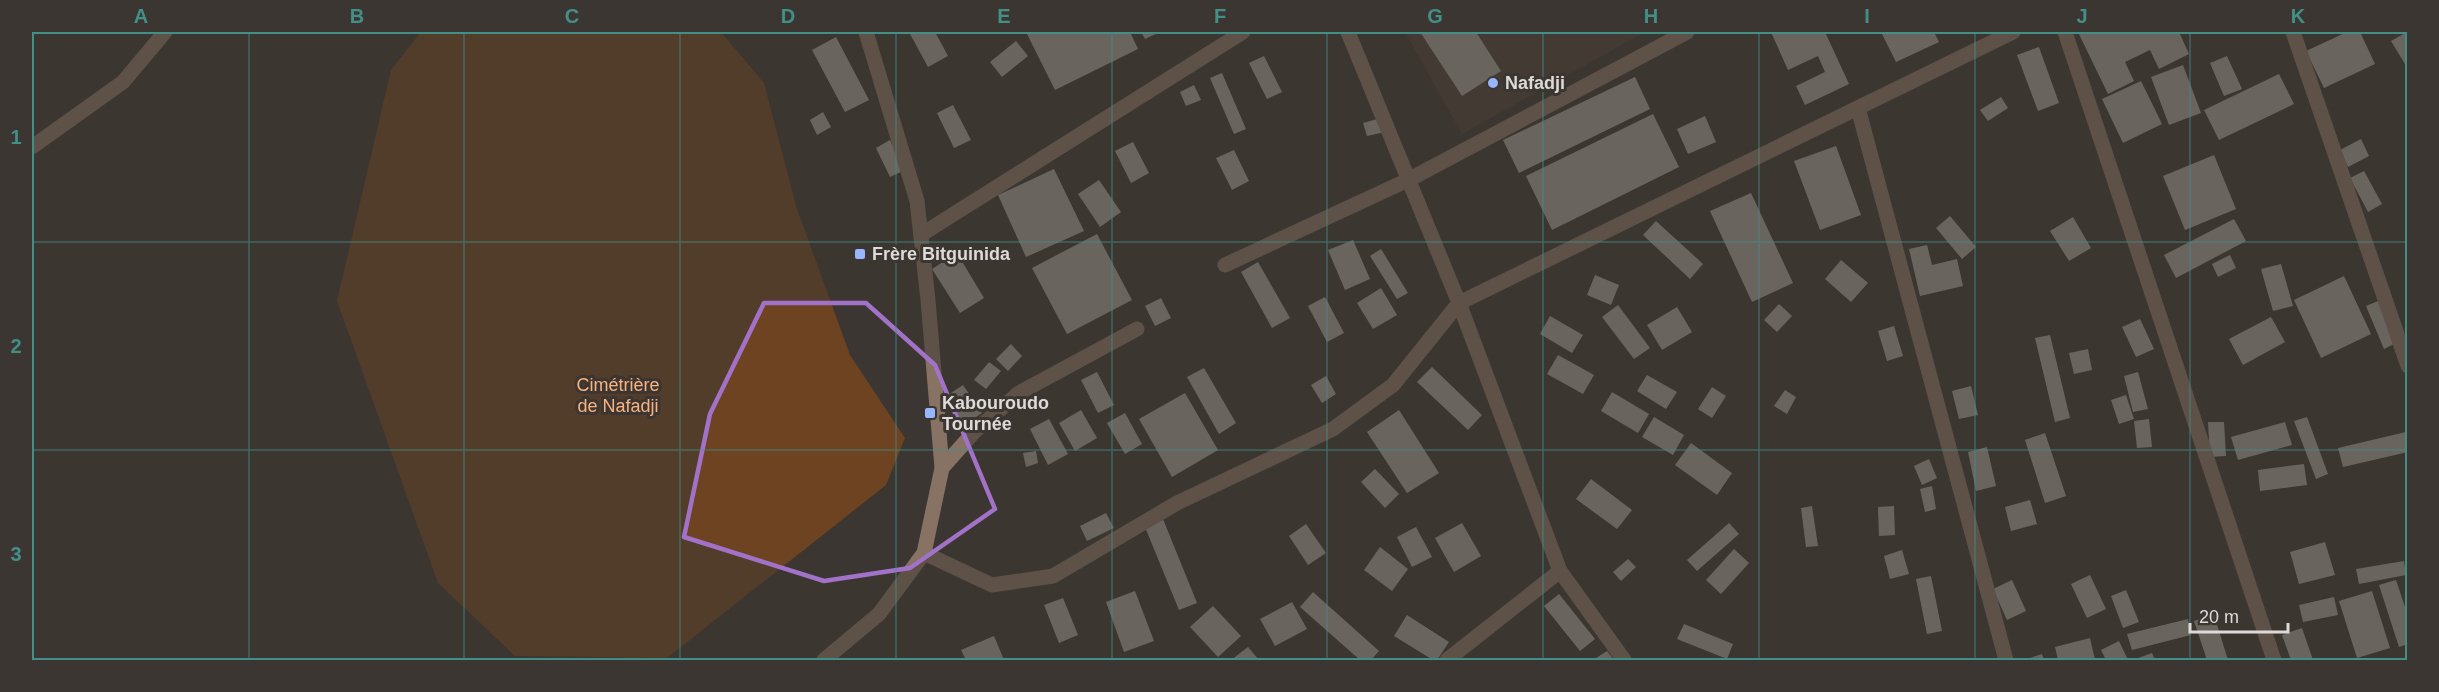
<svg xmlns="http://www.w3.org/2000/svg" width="2439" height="692" font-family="Helvetica,sans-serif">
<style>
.built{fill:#493e35}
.green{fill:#6d4322}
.building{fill:#a39c97}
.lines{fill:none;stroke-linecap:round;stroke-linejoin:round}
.minor{stroke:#877263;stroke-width:15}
.marked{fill:none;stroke:#a272c9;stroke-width:4.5;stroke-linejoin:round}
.grid{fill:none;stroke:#428f88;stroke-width:1.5;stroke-opacity:0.55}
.poi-dot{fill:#98b6fd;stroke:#3c3632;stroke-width:2}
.labels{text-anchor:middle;stroke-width:6;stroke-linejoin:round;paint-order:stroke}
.poi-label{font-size:18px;font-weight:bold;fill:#dddad7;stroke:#3c3632;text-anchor:start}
.park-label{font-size:18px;fill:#fab27e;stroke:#3c3632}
.neatline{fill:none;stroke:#428f88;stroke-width:2}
.grid-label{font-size:20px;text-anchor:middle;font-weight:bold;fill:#428f88}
</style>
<rect width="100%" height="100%" fill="#3c3632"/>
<path class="built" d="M1405 32H1645L1462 134Z"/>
<path class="green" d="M421 32H721L764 83 796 206 850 355 905 438 886 485 667 658 515 656 438 583 337 301 391 70Z"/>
<g class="building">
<path d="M909 32H935L948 56 928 67Z"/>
<path d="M1026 32H1130L1138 49 1055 90Z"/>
<path d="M1141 32H1160L1145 39Z"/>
<path d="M1420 32H1476L1501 71 1462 96Z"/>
<path d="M1771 32H1825L1849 84 1805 105 1796 86 1825 72 1818 56 1788 70Z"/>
<path d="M1881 32H1934L1939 42 1896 62Z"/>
<path d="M2078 32H2179L2189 54 2159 69 2150 50 2125 62 2134 81 2108 94Z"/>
<path d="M2347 32H2360L2375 64 2324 88 2306 51Z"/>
<path d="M2407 32H2408V69L2391 41Z"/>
<path d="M836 37 869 100 845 112 812 50Z"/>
<path d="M1016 41 1028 56 1002 77 990 62Z"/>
<path d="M2039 47 2059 103 2038 111 2017 55Z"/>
<path d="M1264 56 1282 92 1267 99 1249 63Z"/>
<path d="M2227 56 2242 89 2224 96 2210 63Z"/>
<path d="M2183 65 2201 113 2169 125 2151 77Z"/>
<path d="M1222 73 1246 129 1234 134 1210 78Z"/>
<path d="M2279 74 2294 104 2219 140 2204 110Z"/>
<path d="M1635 77 1650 109 1519 173 1503 140Z"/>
<path d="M2141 81 2162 124 2123 143 2102 99Z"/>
<path d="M1194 85 1201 100 1186 106 1180 92Z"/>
<path d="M2001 97 2008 108 1988 121 1980 110Z"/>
<path d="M953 105 971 140 954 148 937 113Z"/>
<path d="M823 112 831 127 817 135 810 120Z"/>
<path d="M1653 114 1679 167 1552 230 1526 176Z"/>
<path d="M1705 116 1716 142 1688 154 1677 129Z"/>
<path d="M1381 118 1385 132 1367 136 1363 123Z"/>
<path d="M2361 139 2369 156 2348 167 2340 150Z"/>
<path d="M890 140 905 170 890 177 876 148Z"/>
<path d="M1133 142 1149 173 1131 183 1115 151Z"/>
<path d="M1836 146 1861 215 1820 230 1794 161Z"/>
<path d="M1234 150 1249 181 1232 190 1216 158Z"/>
<path d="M2214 155 2236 209 2185 230 2163 176Z"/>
<path d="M1054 169 1084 231 1026 257 998 195Z"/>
<path d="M2364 171 2382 204 2368 212 2350 178Z"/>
<path d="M1099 180 1121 212 1100 227 1078 194Z"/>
<path d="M1751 193 1793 283 1752 302 1710 211Z"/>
<path d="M1950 216 1976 247 1962 259 1936 228Z"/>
<path d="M2073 217 2091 248 2069 261 2050 231Z"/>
<path d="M2234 219 2246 241 2176 278 2164 255Z"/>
<path d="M1656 221 1703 264 1690 279 1643 235Z"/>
<path d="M1097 234 1132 300 1067 334 1032 268Z"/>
<path d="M1353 240 1370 279 1345 290 1328 250Z"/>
<path d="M1927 245 1932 265 1957 259 1963 286 1920 296 1909 249Z"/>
<path d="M1381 249 1408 293 1397 299 1370 256Z"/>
<path d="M957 253 984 298 960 313 932 269Z"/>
<path d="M2230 255 2236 268 2218 277 2212 264Z"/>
<path d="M1841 260 1868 283 1851 302 1825 279Z"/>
<path d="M1258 262 1290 318 1272 328 1241 272Z"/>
<path d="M2281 264 2293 306 2273 311 2261 269Z"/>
<path d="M1595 275 1619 285 1611 305 1587 295Z"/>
<path d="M2344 276 2371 334 2321 358 2294 300Z"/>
<path d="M1381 288 1397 315 1373 329 1357 303Z"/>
<path d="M1325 297 1344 333 1327 342 1308 306Z"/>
<path d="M1161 298 1171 318 1155 326 1145 306Z"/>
<path d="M2378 301 2396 343 2384 349 2366 306Z"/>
<path d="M1779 304 1792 316 1777 332 1764 320Z"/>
<path d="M1618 305 1650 348 1634 359 1602 317Z"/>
<path d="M1677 307 1692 332 1662 350 1647 325Z"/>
<path d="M1550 316 1583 335 1572 353 1540 334Z"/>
<path d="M2271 317 2285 342 2243 365 2229 339Z"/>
<path d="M2140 319 2154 349 2136 357 2122 327Z"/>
<path d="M1894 326 1903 356 1887 361 1878 331Z"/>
<path d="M2050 335 2070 418 2055 422 2035 338Z"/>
<path d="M1011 344 1022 356 1008 371 996 359Z"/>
<path d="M2088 349 2092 370 2074 374 2069 353Z"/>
<path d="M1558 355 1594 375 1583 394 1547 374Z"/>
<path d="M989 362 1001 371 986 389 974 380Z"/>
<path d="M1432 367 1482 415 1468 430 1417 382Z"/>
<path d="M1204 368 1236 423 1219 434 1187 377Z"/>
<path d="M1097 372 1114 405 1098 413 1081 380Z"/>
<path d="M2138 372 2148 409 2133 412 2124 376Z"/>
<path d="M1647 375 1677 392 1666 409 1637 391Z"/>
<path d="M1326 376 1336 394 1322 403 1311 385Z"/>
<path d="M963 385 982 413 964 425 945 397Z"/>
<path d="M1971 386 1978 415 1959 419 1952 391Z"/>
<path d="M1712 387 1726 396 1712 418 1698 409Z"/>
<path d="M1785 390 1796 397 1787 414 1774 406Z"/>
<path d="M1612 392 1649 414 1638 433 1601 411Z"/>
<path d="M1185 393 1218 450 1172 477 1139 419Z"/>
<path d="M2126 395 2134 419 2119 424 2111 400Z"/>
<path d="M1081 410 1097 438 1075 451 1059 423Z"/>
<path d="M1399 410 1439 473 1407 493 1367 432Z"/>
<path d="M1125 413 1142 444 1125 454 1107 423Z"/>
<path d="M1654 417 1684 435 1673 455 1642 437Z"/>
<path d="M2307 417 2328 474 2316 479 2294 421Z"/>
<path d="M1049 419 1068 454 1048 465 1030 429Z"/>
<path d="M2149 419 2152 447 2137 448 2134 421Z"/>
<path d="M2208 422H2224L2226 456 2210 457Z"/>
<path d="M2285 422 2292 445 2238 460 2231 437Z"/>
<path d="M2406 432 2408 452 2343 467 2338 448Z"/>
<path d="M2045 433 2066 496 2045 503 2025 440Z"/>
<path d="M1691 443 1732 473 1717 495 1675 465Z"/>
<path d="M1987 447 1996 486 1976 491 1968 452Z"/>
<path d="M1036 451 1038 463 1026 467 1023 453Z"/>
<path d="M1929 459 1937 478 1922 485 1914 466Z"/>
<path d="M2304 464 2307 485 2260 491 2258 470Z"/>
<path d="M1375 469 1399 494 1385 508 1361 482Z"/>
<path d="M1591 479 1632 510 1617 529 1576 499Z"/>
<path d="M1932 486 1936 509 1925 512 1920 489Z"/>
<path d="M2030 500 2037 524 2011 531 2005 507Z"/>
<path d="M1812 506 1818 546 1806 547 1801 508Z"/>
<path d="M1894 506 1895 535 1879 536 1878 507Z"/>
<path d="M1106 513 1114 528 1087 541 1080 526Z"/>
<path d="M1163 519 1197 603 1179 610 1145 527Z"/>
<path d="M1462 523 1481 556 1454 572 1435 538Z"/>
<path d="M1729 523 1739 534 1697 571 1687 560Z"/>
<path d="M1306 524 1326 553 1308 565 1289 536Z"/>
<path d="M1416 527 1432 557 1412 567 1397 537Z"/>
<path d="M2325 542 2335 575 2299 584 2290 552Z"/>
<path d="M1380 547 1408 569 1392 591 1364 570Z"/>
<path d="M1734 549 1749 563 1721 594 1706 580Z"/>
<path d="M1902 550 1909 574 1890 579 1884 556Z"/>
<path d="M1628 559 1636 567 1621 581 1613 572Z"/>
<path d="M2404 561 2406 575 2359 584 2356 569Z"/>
<path d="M2090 575 2106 609 2087 618 2071 584Z"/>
<path d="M1931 576 1942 631 1927 634 1916 579Z"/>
<path d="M2012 580 2026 611 2007 620 1993 589Z"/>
<path d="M2396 580 2408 616V644L2399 647 2379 585Z"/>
<path d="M2126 590 2139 622 2123 628 2111 596Z"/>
<path d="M1135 591 1154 641 1124 652 1106 602Z"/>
<path d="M2372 591 2390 648 2357 658 2339 601Z"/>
<path d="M1313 592 1379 651 1371 660H1360L1300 607Z"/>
<path d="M1559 594 1595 639 1580 651 1544 606Z"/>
<path d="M2334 597 2338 615 2303 622 2299 605Z"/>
<path d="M1063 598 1078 635 1059 643 1044 605Z"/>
<path d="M1292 602 1307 629 1275 646 1260 619Z"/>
<path d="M1213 606 1241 636 1218 657 1190 627Z"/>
<path d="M1407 615 1449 642 1437 660H1433L1394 636Z"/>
<path d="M2214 615 2228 660H2207L2194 621Z"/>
<path d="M2188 619 2191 635 2132 650 2127 634Z"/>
<path d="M1684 624 1733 644 1727 659 1677 639Z"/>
<path d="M2302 628 2313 660H2291L2282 635Z"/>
<path d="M994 636 1004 660H966L961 650Z"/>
<path d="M2090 638 2095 660H2058L2055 647Z"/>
<path d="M2119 641 2128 660H2106L2101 650Z"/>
<path d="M1248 647 1259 660H1231Z"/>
<path d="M1607 651 1614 660H1593Z"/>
<path d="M2152 653 2155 660H2133Z"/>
<path d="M2042 654 2044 660H2024Z"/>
</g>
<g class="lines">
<g class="minor">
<path d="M1348 32 1459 303 1560 571 1624 660"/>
<path d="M2065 32 2274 660"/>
<path d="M2293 32 2408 366"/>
<path d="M1858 108 2006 660"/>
<path d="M32 147 123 82 165 32"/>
<path d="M922 234 1243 32"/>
<path d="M1225 265 1408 180 1687 32"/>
<path d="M942 468 975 431 1019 393 1137 329"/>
<path d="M924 553 992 585 1053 576 1177 503 1333 429 1393 385 1459 303 2013 32"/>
<path d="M824 660 879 614 924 553 942 468 928 300 917 201 866 32"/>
<path d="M1447 660 1560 571"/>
</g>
</g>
<path d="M0 0H2439V692H0ZM764 303H866L935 365 995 509 910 568 824 581 684 537 710 414Z" fill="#3c3632" fill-opacity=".55" fill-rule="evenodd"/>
<path class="marked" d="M764 303H866L935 365 995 509 910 568 824 581 684 537 710 414Z"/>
<path class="grid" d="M249 32V660M464 32V660M680 32V660M896 32V660M1112 32V660M1327 32V660M1543 32V660M1759 32V660M1975 32V660M2190 32V660M32 242H2408M32 450H2408"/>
<g class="poi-dot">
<circle cx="1493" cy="83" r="6"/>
<rect x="854" y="248" width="12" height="12" rx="3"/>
<rect x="924" y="407" width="12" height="12" rx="3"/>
</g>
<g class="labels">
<g class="poi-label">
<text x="1505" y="89">Nafadji</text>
<text x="872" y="260">Frère Bitguinida</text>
<text x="942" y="409">Kabouroudo<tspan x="942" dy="21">Tournée</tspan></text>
</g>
<g class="park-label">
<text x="618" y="391">Cimétrière<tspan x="618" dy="21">de Nafadji</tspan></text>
</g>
</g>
<rect width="2439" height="692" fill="none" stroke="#3c3632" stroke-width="66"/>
<path d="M2190 623v9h98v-9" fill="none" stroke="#dddad7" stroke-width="3"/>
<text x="2199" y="623" font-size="18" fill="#dddad7" stroke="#3c3632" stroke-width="4.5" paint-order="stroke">20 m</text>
<rect x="33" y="33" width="2373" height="626" class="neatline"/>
<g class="grid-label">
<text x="141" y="23">A</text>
<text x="357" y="23">B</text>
<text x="572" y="23">C</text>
<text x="788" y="23">D</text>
<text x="1004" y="23">E</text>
<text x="1220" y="23">F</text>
<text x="1435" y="23">G</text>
<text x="1651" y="23">H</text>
<text x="1867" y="23">I</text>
<text x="2082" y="23">J</text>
<text x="2298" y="23">K</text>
<text x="16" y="144">1</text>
<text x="16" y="353">2</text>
<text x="16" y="561">3</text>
</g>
</svg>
